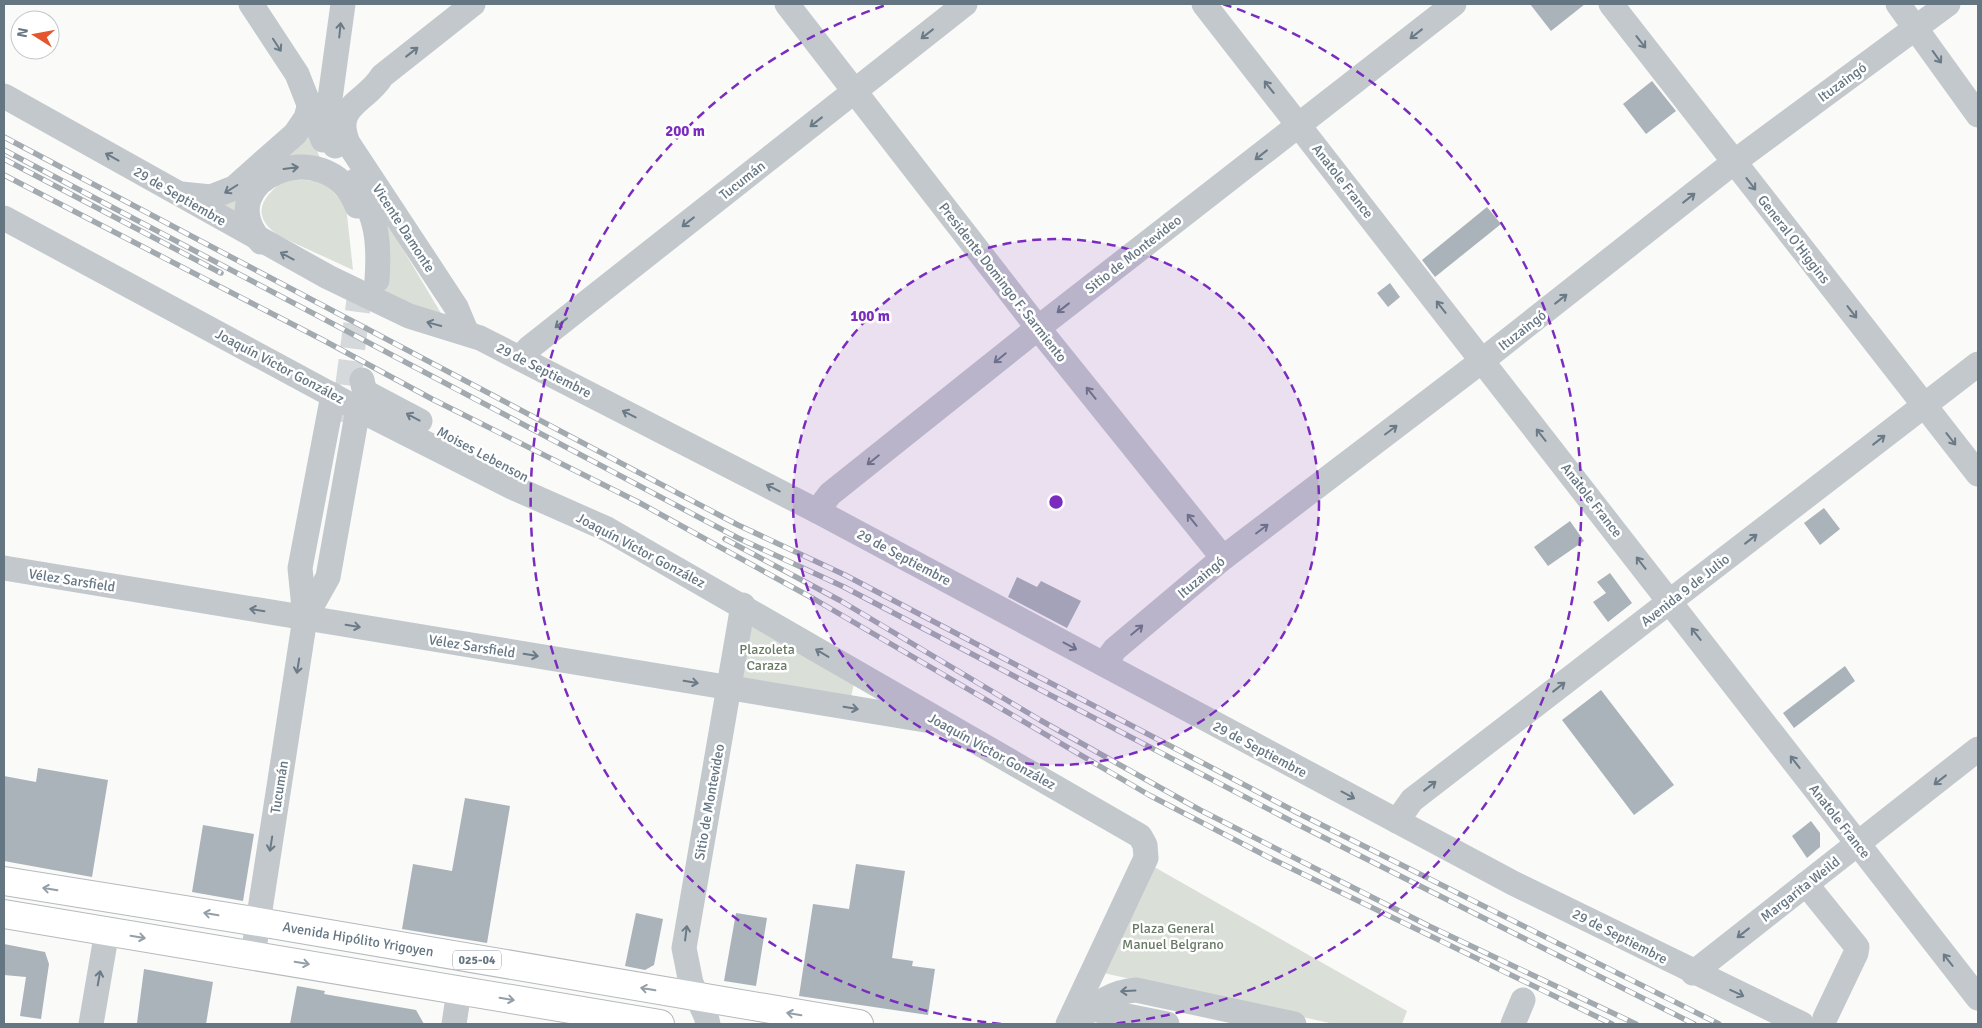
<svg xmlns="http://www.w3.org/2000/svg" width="1982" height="1028" font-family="Signika,sans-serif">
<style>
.green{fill:#dadfd7}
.building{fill:#aab3b9}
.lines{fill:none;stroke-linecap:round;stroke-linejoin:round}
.minor-tunnel{stroke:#d5d9db;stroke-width:25;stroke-dasharray:25 12;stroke-linecap:butt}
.major-casing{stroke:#b5babe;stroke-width:30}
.minor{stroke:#c3c8cc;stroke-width:25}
.major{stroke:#fff;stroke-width:28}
.rail-casing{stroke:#a2aab0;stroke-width:5.5}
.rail{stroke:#fff;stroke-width:4;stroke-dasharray:11;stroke-linecap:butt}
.oneway{stroke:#6a7a87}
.oneway2{stroke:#939fa8}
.ring{fill:none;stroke:#7b2cbf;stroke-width:2.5;stroke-dasharray:9 6}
.labels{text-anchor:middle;stroke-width:5;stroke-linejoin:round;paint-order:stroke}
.shield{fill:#fff;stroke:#939fa8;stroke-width:1}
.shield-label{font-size:12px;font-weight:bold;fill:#657683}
.street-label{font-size:14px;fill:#657683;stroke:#fff}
.park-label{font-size:14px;fill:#687a64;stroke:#fff}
.centre{fill:#7b2cbf;stroke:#fff;stroke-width:2.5}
.ring-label{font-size:15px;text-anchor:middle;font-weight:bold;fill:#7b2cbf;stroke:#fff;stroke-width:5;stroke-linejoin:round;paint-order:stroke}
</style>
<rect width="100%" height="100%" fill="#fafaf8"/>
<g class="green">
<path d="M310 130 319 156 327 166 293 160 242 221 215 200Z"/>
<path d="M287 178 324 182 346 206 353 270 279 236C248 214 263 196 287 178Z"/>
<path d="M382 214 445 320 382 293Z"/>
<path d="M749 619 855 679 851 697 738 678Z"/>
<path d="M1149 864 1407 1011 1402 1024H1334L1099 972Z"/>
</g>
<g class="building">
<path d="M1530 4H1585L1551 31Z"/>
<path d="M1652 81 1676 111 1646 134 1623 104Z"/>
<path d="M1487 207 1501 224 1435 277 1422 260Z"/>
<path d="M1390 283 1400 297 1388 307 1377 293Z"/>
<path d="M1824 508 1840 529 1820 545 1804 523Z"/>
<path d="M1570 521 1584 541 1548 566 1534 547Z"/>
<path d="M1610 573 1632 603 1608 622 1593 602 1606 593 1597 582Z"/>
<path d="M1017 577 1037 587 1041 581 1081 601 1067 628 1008 597Z"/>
<path d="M1845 666 1855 681 1794 728 1783 713Z"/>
<path d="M1601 690 1674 785 1634 815 1562 720Z"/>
<path d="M38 768 108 780 92 877 4 861V776L36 782Z"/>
<path d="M465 798 510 806 487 943 402 929 413 864 452 871Z"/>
<path d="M1811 821 1820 833V847L1807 858 1792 836Z"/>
<path d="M203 825 254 834 243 901 192 892Z"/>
<path d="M856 864 905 871 892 958 913 961 912 966 935 969 928 1015 799 996 813 904 849 909Z"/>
<path d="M636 913 663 919 654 965 645 970 625 966Z"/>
<path d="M736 913 767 918 756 986 724 981Z"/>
<path d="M4 944 45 952 49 964 41 1019 20 1016 26 977 4 975Z"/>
<path d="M144 969 213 982 206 1024 137 1023Z"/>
<path d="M297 986 325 991 324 994 416 1010 424 1024H290Z"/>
</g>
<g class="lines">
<path class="minor-tunnel" d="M343 422 362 277"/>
<defs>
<g id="major">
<path id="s1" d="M4 881 259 922 859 1024"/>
<path d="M4 914 660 1024"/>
</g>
</defs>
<use href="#major" class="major-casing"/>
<g class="minor">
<path d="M251 4 297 74 323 140"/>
<path d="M787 4 1038 328 1223 558"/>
<path d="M1204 4 1978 998"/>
<path d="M1611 4 1978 474"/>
<path d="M1898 4 1978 115"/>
<path d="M4 96 328 277 409 316 480 338 817 511 1513 883 1802 1024"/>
<path d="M335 146 328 132V113L343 4"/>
<path d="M355 181C376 216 380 238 377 280"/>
<path d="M181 194 211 197 234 188 295 134 306 118 310 104"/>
<path d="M4 218 358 409 512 487 607 529 1140 836 1145 845 1146 858 1068 1024"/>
<path d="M261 242C207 180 327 129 357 206"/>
<path d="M467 333 456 307 348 143C332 105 367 102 382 76L473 4"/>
<path d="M520 358 529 348 965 4"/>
<path d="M362 380 364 389 369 394 420 421"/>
<path d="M817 511 830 494 1038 328 1454 4"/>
<path d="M4 568 925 720"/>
<path d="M305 618 328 577 358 409"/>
<path d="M1104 664 1115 649 1223 558 1483 360 1734 162 1948 4"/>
<path d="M1397 821 1412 800 1978 364"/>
<path d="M1806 884 1857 947 1856 953 1825 1018"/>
<path d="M253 955 305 618 300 568 333 395"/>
<path d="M1693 973 1978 749"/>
<path d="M1092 1009 1167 1024"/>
<path d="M91 1024 107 931"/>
<path d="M454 1024 459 991"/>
<path d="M708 1024 706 1016 691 983 684 948 743 605"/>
<path d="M1072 1024C1093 1008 1108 992 1136 990L1294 1024"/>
<path d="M1513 1024 1523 1000"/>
</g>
<use href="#major" class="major"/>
<defs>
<g id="rail">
<path d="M4 137 738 525 845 575 1298 813 1719 1024"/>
<path d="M4 150 738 538 844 587 1293 822 1694 1024"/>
<path d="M4 159 221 273"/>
<path d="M4 175 323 340 432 399 640 503 814 599 1149 795 1272 859 1612 1024"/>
<path d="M725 539 841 601 1040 720 1200 810 1429 926 1636 1024"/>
</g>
</defs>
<use href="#rail" class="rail-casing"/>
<use href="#rail" class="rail"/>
</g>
<defs><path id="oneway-shaft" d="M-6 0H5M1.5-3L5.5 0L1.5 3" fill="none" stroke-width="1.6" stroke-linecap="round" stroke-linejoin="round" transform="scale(1.25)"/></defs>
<g class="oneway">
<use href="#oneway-shaft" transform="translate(340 30) rotate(-84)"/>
<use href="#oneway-shaft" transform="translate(927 34) rotate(142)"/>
<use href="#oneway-shaft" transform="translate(1416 34) rotate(142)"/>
<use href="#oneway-shaft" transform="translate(1641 42) rotate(52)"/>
<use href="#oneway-shaft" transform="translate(277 45) rotate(57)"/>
<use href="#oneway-shaft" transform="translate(412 52) rotate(-38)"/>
<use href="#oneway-shaft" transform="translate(1937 57) rotate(54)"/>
<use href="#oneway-shaft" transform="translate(1269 87) rotate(-128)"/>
<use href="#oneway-shaft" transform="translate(816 122) rotate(142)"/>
<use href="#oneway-shaft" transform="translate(1261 155) rotate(142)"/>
<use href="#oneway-shaft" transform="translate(112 157) rotate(-151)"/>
<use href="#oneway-shaft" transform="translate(291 168) rotate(-7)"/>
<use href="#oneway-shaft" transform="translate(1751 184) rotate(52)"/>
<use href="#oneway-shaft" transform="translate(231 189) rotate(148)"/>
<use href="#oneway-shaft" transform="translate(1689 198) rotate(-38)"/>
<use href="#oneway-shaft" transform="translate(688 222) rotate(142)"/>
<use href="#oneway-shaft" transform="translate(287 256) rotate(-152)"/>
<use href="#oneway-shaft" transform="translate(1561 299) rotate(-38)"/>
<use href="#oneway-shaft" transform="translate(1441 307) rotate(-128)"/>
<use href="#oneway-shaft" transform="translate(1063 308) rotate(142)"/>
<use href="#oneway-shaft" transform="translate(1852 312) rotate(52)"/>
<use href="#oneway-shaft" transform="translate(561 323) rotate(142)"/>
<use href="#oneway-shaft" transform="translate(434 324) rotate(-165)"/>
<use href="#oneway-shaft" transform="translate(1000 358) rotate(141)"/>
<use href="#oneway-shaft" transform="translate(1091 393) rotate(-129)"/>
<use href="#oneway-shaft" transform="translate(629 414) rotate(-153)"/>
<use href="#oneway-shaft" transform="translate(413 417) rotate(-152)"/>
<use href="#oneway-shaft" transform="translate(1391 430) rotate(-37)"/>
<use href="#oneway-shaft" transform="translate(1541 435) rotate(-128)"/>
<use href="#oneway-shaft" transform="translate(1951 439) rotate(52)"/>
<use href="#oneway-shaft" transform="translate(1879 440) rotate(-38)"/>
<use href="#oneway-shaft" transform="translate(873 460) rotate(141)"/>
<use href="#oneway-shaft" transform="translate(773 488) rotate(-153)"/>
<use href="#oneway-shaft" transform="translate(1192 520) rotate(-129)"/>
<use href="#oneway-shaft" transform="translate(1262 529) rotate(-37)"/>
<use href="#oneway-shaft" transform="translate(1751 539) rotate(-38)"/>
<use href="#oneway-shaft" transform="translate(1641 563) rotate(-128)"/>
<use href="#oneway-shaft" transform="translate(257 610) rotate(-171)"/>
<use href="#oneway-shaft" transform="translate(353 626) rotate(9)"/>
<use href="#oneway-shaft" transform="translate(1137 630) rotate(-40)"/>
<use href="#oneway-shaft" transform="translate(1696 634) rotate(-128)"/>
<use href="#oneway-shaft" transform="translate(1070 646) rotate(28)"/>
<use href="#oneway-shaft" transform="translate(822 653) rotate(-149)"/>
<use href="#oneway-shaft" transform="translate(531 655) rotate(9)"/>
<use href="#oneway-shaft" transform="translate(298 666) rotate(99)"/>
<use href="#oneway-shaft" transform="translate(691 682) rotate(9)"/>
<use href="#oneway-shaft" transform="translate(1559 687) rotate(-38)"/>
<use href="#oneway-shaft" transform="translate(851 708) rotate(9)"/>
<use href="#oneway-shaft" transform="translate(1795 762) rotate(-128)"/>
<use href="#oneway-shaft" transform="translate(1940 780) rotate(142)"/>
<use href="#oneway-shaft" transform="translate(1430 786) rotate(-38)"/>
<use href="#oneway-shaft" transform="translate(1348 795) rotate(28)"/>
<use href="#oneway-shaft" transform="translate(271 844) rotate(99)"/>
<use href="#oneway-shaft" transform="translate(686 933) rotate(-83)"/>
<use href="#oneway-shaft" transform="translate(1743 933) rotate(142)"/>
<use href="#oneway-shaft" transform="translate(1948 960) rotate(-128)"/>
<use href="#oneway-shaft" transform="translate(99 978) rotate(-80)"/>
<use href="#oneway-shaft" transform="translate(1128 991) rotate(177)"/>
<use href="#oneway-shaft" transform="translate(1737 993) rotate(25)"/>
</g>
<g class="oneway2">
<use href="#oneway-shaft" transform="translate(50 889) rotate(-171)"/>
<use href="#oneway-shaft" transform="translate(211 914) rotate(-171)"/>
<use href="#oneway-shaft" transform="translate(138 937) rotate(9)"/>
<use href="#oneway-shaft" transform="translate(302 963) rotate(10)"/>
<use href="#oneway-shaft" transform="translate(648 989) rotate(-170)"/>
<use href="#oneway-shaft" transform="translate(507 999) rotate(9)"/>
<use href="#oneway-shaft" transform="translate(794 1014) rotate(-171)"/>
</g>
<circle cx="1056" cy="502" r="263" fill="#7b2cbf" fill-opacity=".12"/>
<g class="ring">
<circle cx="1056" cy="502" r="263"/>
<path d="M1001 1024A525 525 0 0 1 889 4M1223 4A525 525 0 0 1 1111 1024"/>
</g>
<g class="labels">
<rect class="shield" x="453" y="950.5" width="48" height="19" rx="4"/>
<g class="shield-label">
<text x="477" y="964">025-04</text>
</g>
<g class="street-label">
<text transform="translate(1842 82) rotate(-36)" y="5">Ituzaingó</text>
<text transform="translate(742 180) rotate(-38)" y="5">Tucumán</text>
<text transform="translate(1343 181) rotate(52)" y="5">Anatole France</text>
<text transform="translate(180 196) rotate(30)" y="5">29 de Septiembre</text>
<text transform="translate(404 228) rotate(57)" y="5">Vicente Damonte</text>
<text transform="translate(1794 239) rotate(52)" y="5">General O'Higgins</text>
<text transform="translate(1133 254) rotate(-38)" y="5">Sitio de Montevideo</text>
<text transform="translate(1003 282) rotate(52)" y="5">Presidente Domingo F. Sarmiento</text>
<text transform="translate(1522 330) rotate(-38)" y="5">Ituzaingó</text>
<text transform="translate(280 366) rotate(28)" y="5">Joaquín Víctor González</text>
<text transform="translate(544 370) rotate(27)" y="5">29 de Septiembre</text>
<text transform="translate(483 454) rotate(28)" y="5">Moises Lebenson</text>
<text transform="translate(1592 500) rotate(52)" y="5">Anatole France</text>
<text transform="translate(641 550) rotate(28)" y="5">Joaquín Víctor González</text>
<text transform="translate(904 557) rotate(28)" y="5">29 de Septiembre</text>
<text transform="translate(1201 577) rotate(-40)" y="5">Ituzaingó</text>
<text transform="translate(72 580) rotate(9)" y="5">Vélez Sarsfield</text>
<text transform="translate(1685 590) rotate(-38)" y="5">Avenida 9 de Julio</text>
<text transform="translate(472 646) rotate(9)" y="5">Vélez Sarsfield</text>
<text transform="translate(1260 749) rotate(28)" y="5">29 de Septiembre</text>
<text transform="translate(992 751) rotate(29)" y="5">Joaquín Víctor González</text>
<text transform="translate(279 787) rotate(-81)" y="5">Tucumán</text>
<text transform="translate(709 802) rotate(-80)" y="5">Sitio de Montevideo</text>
<text transform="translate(1840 821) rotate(52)" y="5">Anatole France</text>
<text transform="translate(1800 889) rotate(-38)" y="5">Margarita Weild</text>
<text transform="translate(1620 936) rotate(27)" y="5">29 de Septiembre</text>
<text dy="5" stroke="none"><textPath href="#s1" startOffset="359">Avenida Hipólito Yrigoyen</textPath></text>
</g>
<g class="park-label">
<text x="767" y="654">Plazoleta<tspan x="767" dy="16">Caraza</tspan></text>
<text x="1173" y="933">Plaza General<tspan x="1173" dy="16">Manuel Belgrano</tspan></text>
</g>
</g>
<circle cx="1056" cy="502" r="8" class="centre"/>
<g class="ring-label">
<text x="685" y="136">200 m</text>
<text x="870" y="321">100 m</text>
</g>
<rect width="1982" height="1028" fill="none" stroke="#657683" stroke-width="10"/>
<g transform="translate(35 35) rotate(281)"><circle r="24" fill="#ffffff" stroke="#c1c8cd"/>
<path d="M0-4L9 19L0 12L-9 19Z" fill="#e4572e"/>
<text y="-8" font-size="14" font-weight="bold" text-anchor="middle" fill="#657683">N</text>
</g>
</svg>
